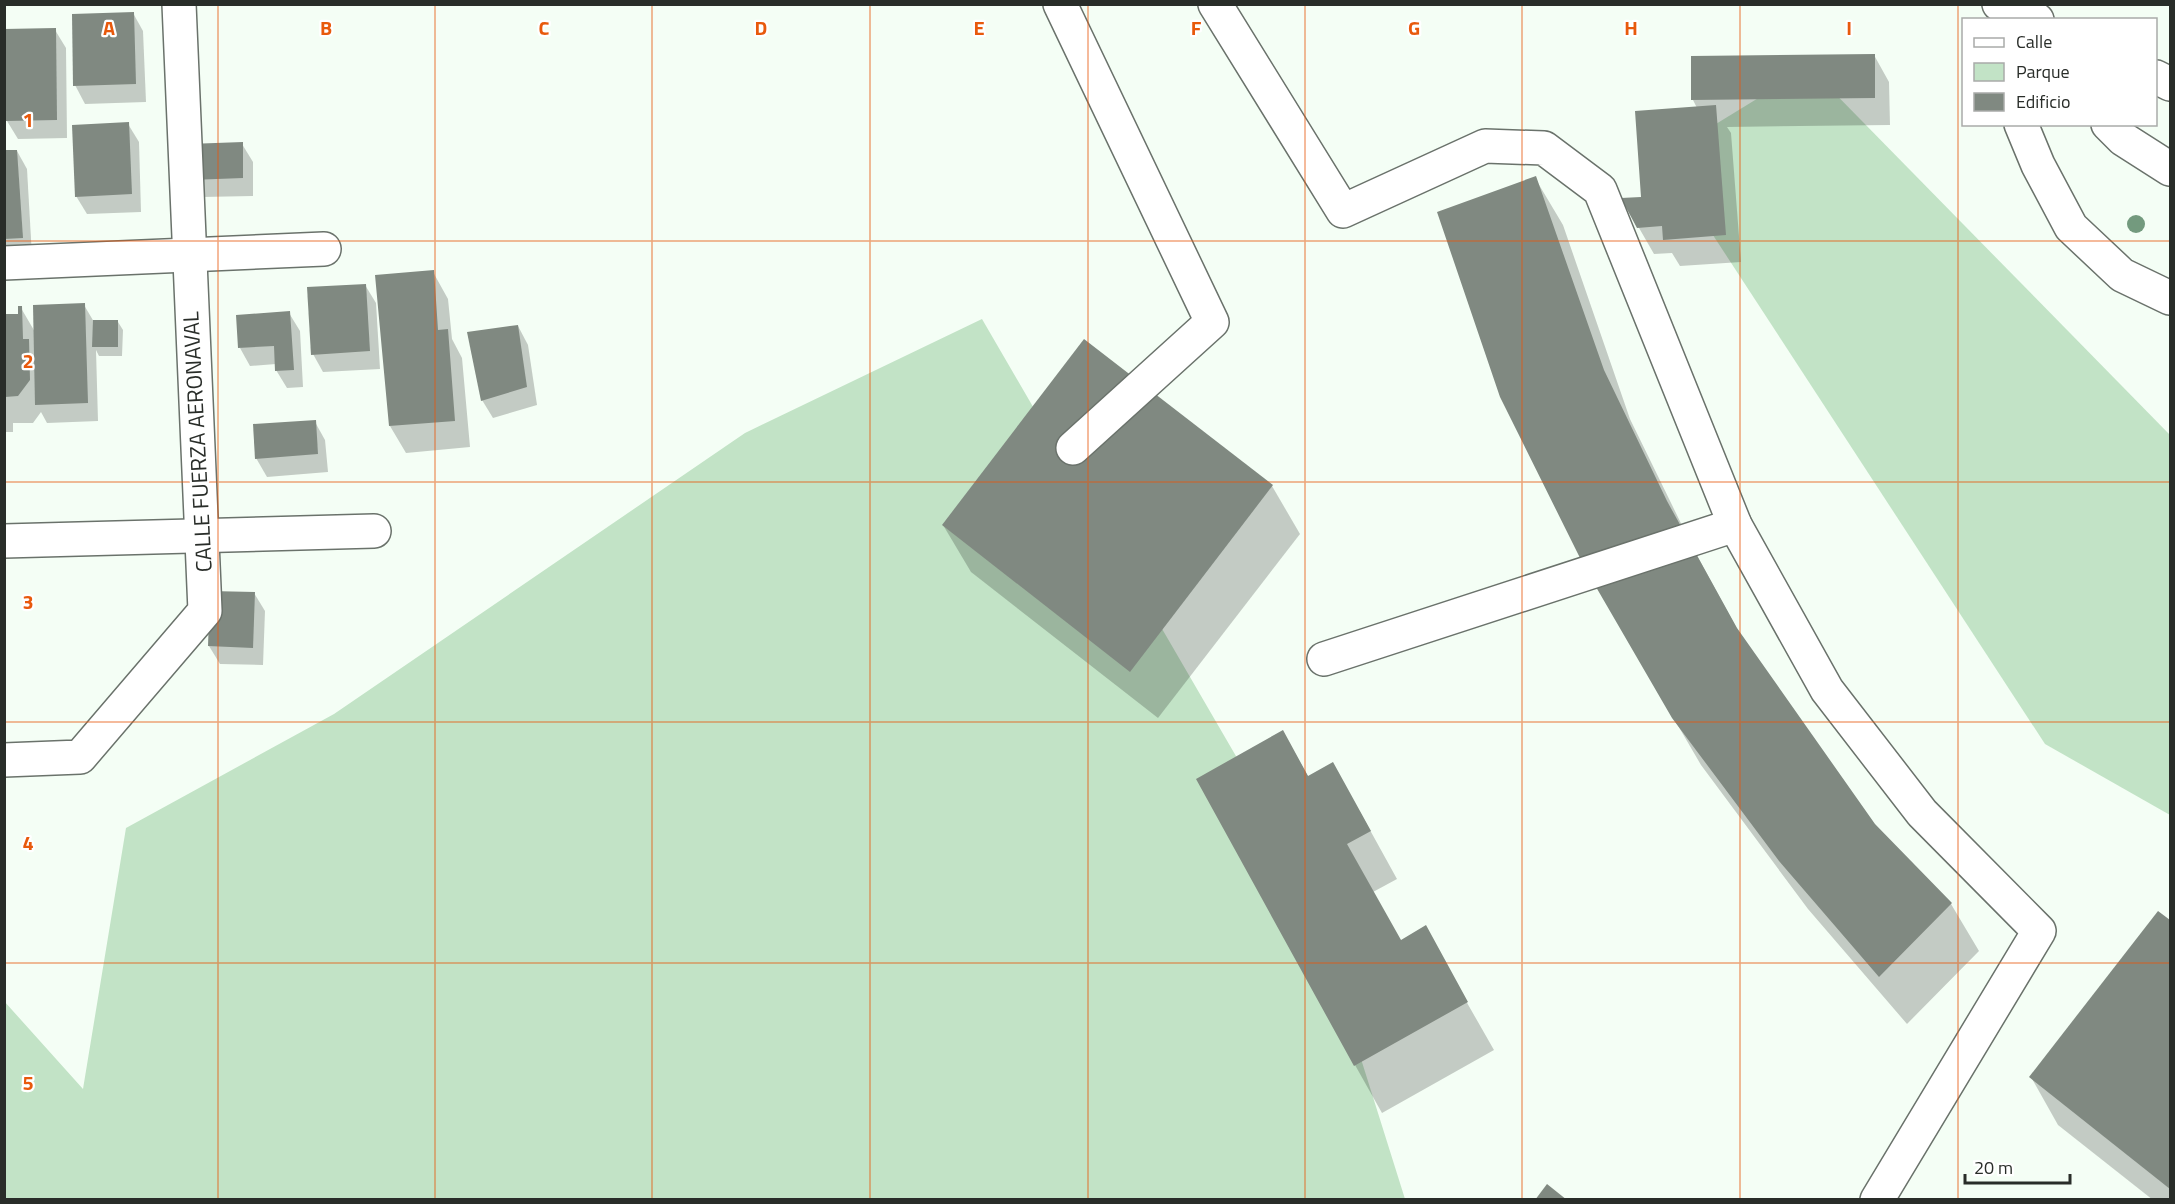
<svg xmlns="http://www.w3.org/2000/svg" width="2175" height="1204" font-family="'Titillium Web',sans-serif">
<style>
.green{fill:#c2e3c6}
.shadow{fill:#0003}
.building{fill:#808981}
.lines{fill:none;stroke-linecap:round;stroke-linejoin:round}
.minor-casing{stroke:#6a726b;stroke-width:36}
.minor{stroke:#fff;stroke-width:33}
.tree{fill:#739a7e}
.grid{fill:none;stroke:#e8590c;stroke-width:1.5;stroke-opacity:0.55}
.labels{text-anchor:middle;stroke-width:4.5;stroke-linejoin:round;paint-order:stroke}
.street-label{font-size:22px;fill:#292d29;stroke:#fff}
.grid-label{font-size:20px;text-anchor:middle;font-weight:bold;fill:#e8590c;stroke:#fff;stroke-width:4.5;stroke-linejoin:round;paint-order:stroke}
</style>
<rect width="100%" height="100%" fill="#f4fef5"/>
<g class="green">
<path d="M1809 67 2170 435V815L2045 744 1662 157Z"/>
<path d="M982 319 1301 868 1405 1199H5L4 1001 83 1089 126 828 334 714 745 433Z"/>
</g>
<g class="shadow">
<path d="M133 13 143 31 146 102 85 104 75 85Z"/>
<path d="M4 30H55L66 48 67 138 18 139 7 121V111L4 106Z"/>
<path d="M1874 55 1889 82 1890 125 1727 127 1731 133 1741 262 1680 266 1672 253 1654 254 1623 200 1643 199 1697 108 1693 100Z"/>
<path d="M128 124 139 142 141 212 87 214 76 196Z"/>
<path d="M242 144 253 162V196L202 197 190 146Z"/>
<path d="M17 151 27 169 32 256 4 258V152Z"/>
<path d="M1535 178 1563 225 1630 419 1694 550 1742 638 1874 825 1951 904 1979 951 1907 1024 1808 909 1701 765 1586 568Z"/>
<path d="M433 272 448 299 452 339 462 358 470 447 406 453 390 426Z"/>
<path d="M365 285 376 303 380 369 323 372 313 354Z"/>
<path d="M84 305 94 322H118L123 330 122 356H99L96 350 98 421 47 423 41 412 33 423H13V432H4V315H19L21 308 35 332Z"/>
<path d="M289 313 300 331 303 387 287 388 276 370V364L250 366 240 348Z"/>
<path d="M518 326 528 345 537 405 493 418 482 400Z"/>
<path d="M1084 341 1272 486 1300 534 1158 718 971 572 943 525Z"/>
<path d="M315 422 325 440 328 472 267 477 256 458Z"/>
<path d="M254 593 265 611 263 665 220 664 209 646Z"/>
<path d="M1283 732 1309 778 1360 812 1397 879 1373 892 1401 941 1450 973 1494 1050 1382 1113 1355 1065Z"/>
<path d="M2159 913 2170 922V1200H2153L2058 1125 2031 1077Z"/>
</g>
<g class="building">
<path d="M134 12 136 84 73 86 72 14Z"/>
<path d="M56 28 57 120 6 121 4 29Z"/>
<path d="M1875 54V98L1691 100V56Z"/>
<path d="M1716 105 1726 235 1663 240 1662 226 1637 228 1621 198 1641 197 1635 111Z"/>
<path d="M129 122 132 194 75 197 72 125Z"/>
<path d="M243 142V178L190 180 188 144Z"/>
<path d="M4 150H17L23 238 4 239Z"/>
<path d="M1536 176 1604 370 1667 501 1737 628 1875 824 1952 903 1879 977 1779 861 1672 718 1585 568 1500 397 1437 212Z"/>
<path d="M434 270 438 330 448 329 455 421 389 426 375 275Z"/>
<path d="M366 284 370 351 311 355 307 287Z"/>
<path d="M85 303 88 403 35 405 33 305Z"/>
<path d="M18 306H22L23 339H29L30 380 18 396 5 397V314H18Z"/>
<path d="M290 311 294 370 275 371 274 346 238 348 236 315Z"/>
<path d="M93 320H118V347H92Z"/>
<path d="M518 325 527 387 481 401 467 332Z"/>
<path d="M1084 339 1273 485 1130 672 942 525Z"/>
<path d="M316 420 318 454 255 459 253 424Z"/>
<path d="M210 591 255 592 253 648 208 646Z"/>
<path d="M1283 730 1308 776 1333 762 1371 831 1347 844 1401 940 1426 925 1468 1002 1354 1066 1196 779Z"/>
<path d="M2158 911 2170 920V1189L2029 1077Z"/>
<path d="M1547 1184 1567 1200H1535Z"/>
</g>
<g class="lines">
<defs>
<g id="minor">
<path d="M1060 4 1212 322 1073 448"/>
<path d="M1215 4 1343 211 1485 146 1544 148 1600 190 1735 525 1827 690 1922 813 2039 931 1877 1200"/>
<path d="M1999 4 2037 20"/>
<path d="M2156 77 2170 84"/>
<path d="M2021 124 2038 165 2071 227 2122 275 2170 298"/>
<path d="M2108 124 2123 139 2170 169"/>
<path d="M4 263 324 249"/>
<path d="M4 541 374 531"/>
<path d="M1324 659 1735 525"/>
<path d="M4 760 80 757 205 611 179 4"/>
</g>
</defs>
<use href="#minor" class="minor-casing"/>
<use href="#minor" class="minor"/>
</g>
<circle class="tree" cx="2136" cy="224" r="9"/>
<path class="grid" d="M218 4V1200M435 4V1200M652 4V1200M870 4V1200M1088 4V1200M1305 4V1200M1522 4V1200M1740 4V1200M1958 4V1200M4 241H2170M4 482H2170M4 722H2170M4 963H2170"/>
<g class="labels">
<g class="street-label">
<text transform="translate(197 442) rotate(-93)" y="8">CALLE FUERZA AERONAVAL</text>
</g>
</g>
<g class="grid-label">
<text x="109" y="35">A</text>
<text x="326" y="35">B</text>
<text x="544" y="35">C</text>
<text x="761" y="35">D</text>
<text x="979" y="35">E</text>
<text x="1196" y="35">F</text>
<text x="1414" y="35">G</text>
<text x="1631" y="35">H</text>
<text x="1849" y="35">I</text>
<text x="28" y="127">1</text>
<text x="28" y="368">2</text>
<text x="28" y="609">3</text>
<text x="28" y="850">4</text>
<text x="28" y="1090">5</text>
</g>
<rect width="2175" height="1204" fill="none" stroke="#292d29" stroke-width="12"/>
<rect x="1962" y="18" width="195" height="108" fill="#ffffff" stroke="#a9aba9" stroke-width="1.5"/>
<rect x="1974" y="38" width="30" height="9" fill="#ffffff" stroke="#a9aba9" stroke-width="1.5"/>
<text x="2016" y="48" font-size="18" fill="#292d29">Calle</text>
<rect x="1974" y="63" width="30" height="18" fill="#c2e3c6" stroke="#a9aba9" stroke-width="1.5"/>
<text x="2016" y="78" font-size="18" fill="#292d29">Parque</text>
<rect x="1974" y="93" width="30" height="18" fill="#808981" stroke="#a9aba9" stroke-width="1.5"/>
<text x="2016" y="108" font-size="18" fill="#292d29">Edificio</text>
<path d="M1965 1174v9h105v-9" fill="none" stroke="#292d29" stroke-width="3"/>
<text x="1974" y="1174" font-size="18" fill="#292d29" stroke="#ffffff" stroke-width="4.5" paint-order="stroke">20 m</text>
</svg>
